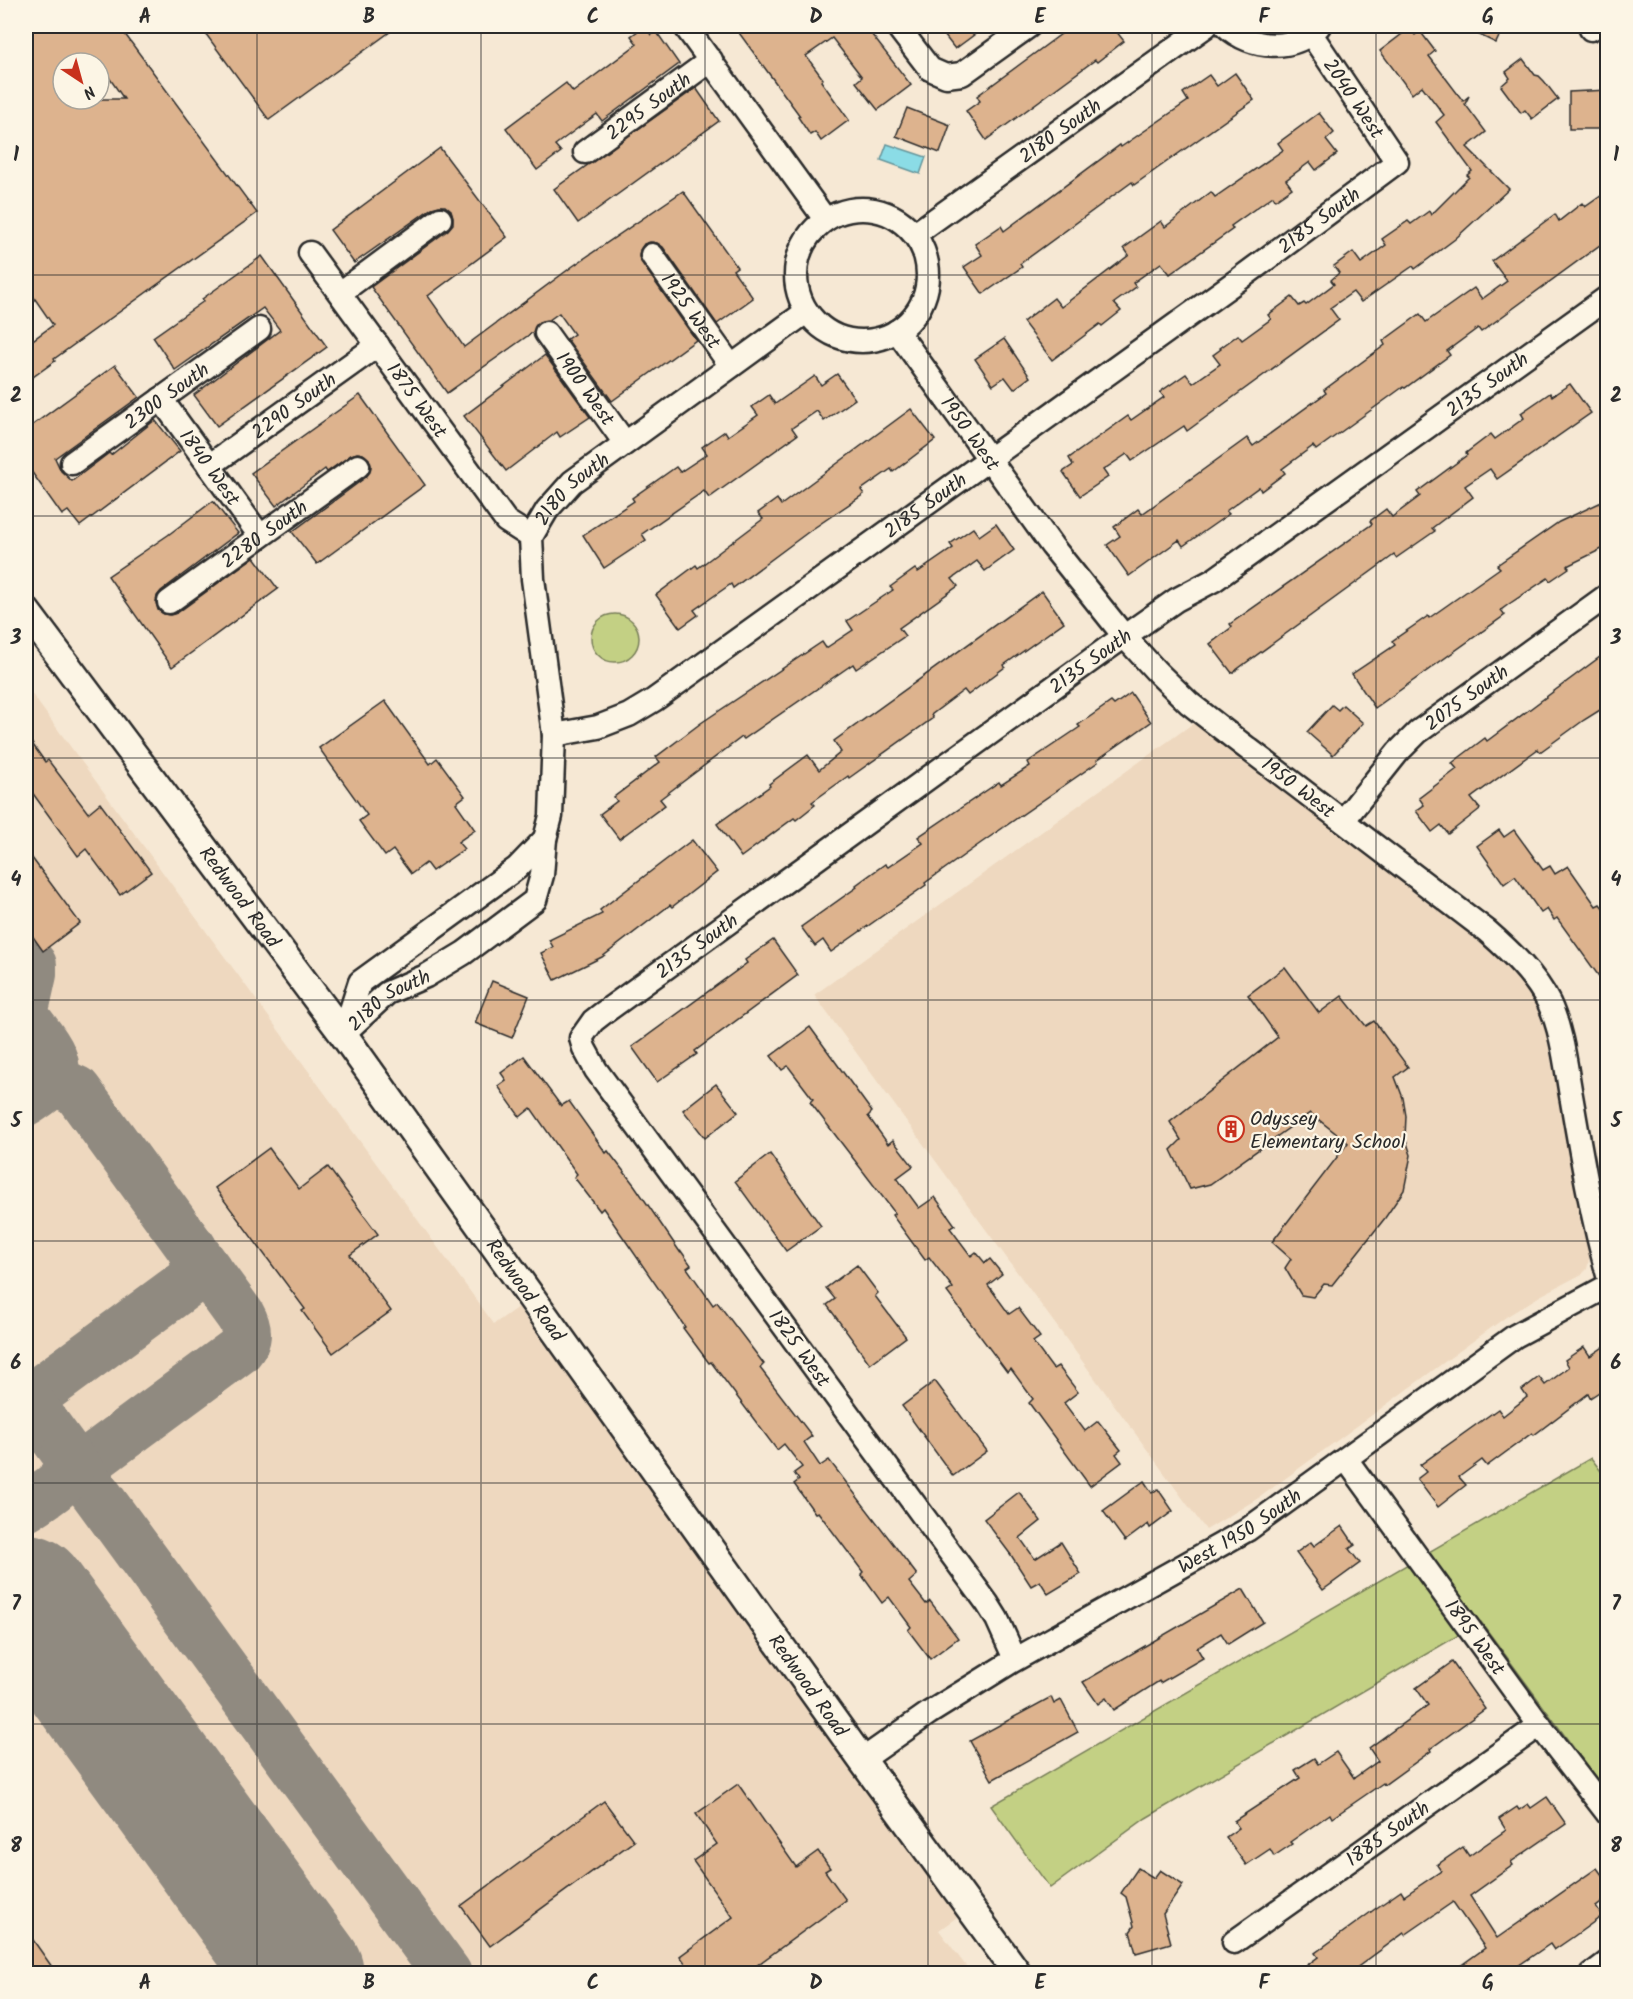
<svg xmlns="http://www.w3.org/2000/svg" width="1633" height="1999" font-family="Kalam,sans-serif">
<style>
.built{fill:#eed8bf}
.green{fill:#c3d084;stroke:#777e58;stroke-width:1.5}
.water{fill:#8bdce6;stroke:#65959b;stroke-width:1.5}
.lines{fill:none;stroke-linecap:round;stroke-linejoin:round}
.taxiway{stroke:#908a80;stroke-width:50}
.runway{stroke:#908a80;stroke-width:124}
.building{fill:#ddb38e;stroke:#2b2b2b;stroke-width:1.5;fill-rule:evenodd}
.minor-casing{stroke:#2b2b2b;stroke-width:27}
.major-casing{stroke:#2b2b2b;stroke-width:32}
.minor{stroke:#fcf5e5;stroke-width:22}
.major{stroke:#fcf5e5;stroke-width:27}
.grid{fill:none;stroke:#2b2b2b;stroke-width:1.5;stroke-opacity:0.55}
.labels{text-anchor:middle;stroke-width:4.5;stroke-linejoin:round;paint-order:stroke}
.street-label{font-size:20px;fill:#2b2b2b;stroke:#fcf5e5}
.poi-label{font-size:20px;fill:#2b2b2b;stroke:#fcf5e5;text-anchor:start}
.neatline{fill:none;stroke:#2b2b2b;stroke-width:2}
.grid-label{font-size:20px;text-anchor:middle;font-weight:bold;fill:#2b2b2b}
</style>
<rect width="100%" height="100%" fill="#f6e8d4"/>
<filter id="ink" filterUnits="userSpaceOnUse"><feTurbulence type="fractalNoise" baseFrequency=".0167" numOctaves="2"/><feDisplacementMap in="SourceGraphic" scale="12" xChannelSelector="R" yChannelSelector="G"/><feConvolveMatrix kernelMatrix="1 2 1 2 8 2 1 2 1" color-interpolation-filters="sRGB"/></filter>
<g filter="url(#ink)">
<g class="built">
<path d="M26 686 494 1324 518 1307 960 1915 939 1930 971 1973H26Z"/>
<path d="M1195 722 1492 949 1515 972 1537 1006 1545 1029 1590 1255 1587 1269 1582 1274 1540 1296 1506 1317 1260 1497 1206 1530 814 995Z"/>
</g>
<g class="green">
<circle cx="615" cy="638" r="24"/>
<path d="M1591 1458 1607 1479V1793L1481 1622 1146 1818 1050 1888 991 1806Z"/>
</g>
<path class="water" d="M887 144 926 157 920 174 881 160Z"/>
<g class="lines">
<g class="taxiway">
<path d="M26 1001 32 974V965"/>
<path d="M26 1019C37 1035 68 1065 48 1085 42 1092 33 1097 26 1102"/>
<path d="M48 1086 62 1084 77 1091 240 1315C248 1329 249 1339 238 1351L89 1461H79L67 1454"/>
<path d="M26 1393 39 1392 191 1280 197 1267 192 1248"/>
<path d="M26 1398 447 1974"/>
<path d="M26 1507C44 1494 77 1480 67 1454"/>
</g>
<path class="runway" d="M26 1596 302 1974"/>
</g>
<g class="building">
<path d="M26 26H119L257 213 54 359 55 361 26 382V345L53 325 26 286ZM63 63H99L124 99H63Z"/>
<path d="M200 26H398L269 120Z"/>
<path d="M645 26 651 35 656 31 679 64 602 121 597 114 555 145 561 152 537 170 506 128 566 83 573 92 637 44 631 36Z"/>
<path d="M734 26H865L911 85 878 110 856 82 862 77 832 38 806 56 823 79 821 81 849 120 821 141 815 132 810 135 798 117 800 116Z"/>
<path d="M937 26H986L955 49Z"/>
<path d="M1072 26H1112L1124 41 1097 62 1095 60 986 140 966 111 980 101 977 96Z"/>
<path d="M1461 26H1504L1496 43Z"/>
<path d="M1410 28 1415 35 1420 31 1435 51 1429 56 1463 101 1469 96 1465 104 1486 132 1467 147 1509 189 1455 239 1415 269 1413 266 1361 302 1353 292 1330 308 1339 320 1187 431 1184 426 1132 461 1127 454 1103 470 1108 477 1080 496 1063 472 1073 465 1069 458 1128 416 1131 420 1164 397 1160 392 1186 374 1193 383 1220 364 1213 355 1221 349 1220 348 1238 335 1242 340 1271 319 1268 315 1292 297 1299 306 1304 303 1306 305 1334 284 1331 280 1339 273 1334 266 1353 252 1361 263 1386 245 1382 239 1408 221 1411 224 1429 211 1431 215 1469 177 1467 175 1472 171 1436 122 1444 115 1422 86 1412 94 1380 51Z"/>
<path d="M1523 59 1535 75 1539 76 1544 81 1558 99 1532 119 1525 110 1521 113 1501 86 1510 78 1506 72Z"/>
<path d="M1235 73 1254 100 1134 185 1132 182 1020 264 1022 267 983 294 964 267 982 255 975 244 1001 226 1004 231 1120 145 1121 147 1188 101 1183 93 1209 75 1217 86Z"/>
<path d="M696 88 719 121 578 223 554 189Z"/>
<path d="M1608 90V129H1569V92Z"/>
<path d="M907 108 950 125 940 153 896 136Z"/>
<path d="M1319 113 1334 133 1326 140 1337 154 1316 170 1310 162 1286 180 1292 188 1275 200 1273 196 1231 226 1233 229 1170 274 1161 263 1133 283 1136 287 1114 303 1121 311 1102 326 1100 324 1052 360 1023 322 1054 298 1061 307 1129 255 1124 248 1161 221 1165 227 1211 192 1215 197 1283 150 1278 143Z"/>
<path d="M440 148 507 237 428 296 464 347 573 266 683 191 737 267 733 270 753 298 717 324 663 247 657 243 650 242 644 244 640 250 639 257 641 262 696 340 612 401 567 339 574 334 559 313 549 320 539 322 533 332 447 393 371 287 448 230 453 224V218L451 211 445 206H439L432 208 354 263 330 230Z"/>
<path d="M1608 191V239L1481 332 1478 328 1447 351 1450 355 1405 388 1403 387 1316 450 1313 446 1282 469 1285 473 1261 491 1259 487 1226 511 1229 514 1183 546 1179 540 1129 576 1107 545 1120 536 1114 527 1138 509 1142 514 1247 438 1253 446 1326 393 1324 390 1385 345 1383 341 1420 314 1426 322 1474 288 1482 299 1507 281 1492 261 1555 214 1559 221 1582 203 1585 207Z"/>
<path d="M262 256 327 347 217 426 194 395 280 330 263 308 175 370 153 337 204 301 202 299Z"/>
<path d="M1004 339 1030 377 1014 389 1005 377 993 385 975 359Z"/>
<path d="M545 355 590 417 560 437 557 432 506 471 464 416Z"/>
<path d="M115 365 139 397 55 458 61 471 72 481 109 453 111 455 155 420 180 451 80 526 68 511 62 515 26 464V430Z"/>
<path d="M837 374 855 399 824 421 817 411 792 428 797 435 709 498 704 491 642 534 646 540 604 568 583 535 634 501 632 498 676 467 680 472 707 454 702 447 725 431 728 436 758 415 752 407 769 395 775 404 815 376 821 385Z"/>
<path d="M1570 384 1591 413 1497 479 1490 469 1465 486 1473 497 1432 528 1435 531 1396 558 1394 555 1232 673 1210 644 1232 627 1230 624 1372 524 1370 521 1386 509 1392 517 1420 496 1417 492 1467 455 1466 453 1491 434 1495 439 1524 418 1521 413 1550 393 1552 396Z"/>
<path d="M360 395 425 485 317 564 292 532 366 477 370 472 371 465 369 459 363 454 357 453 351 455 327 472 325 469 276 506 251 473Z"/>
<path d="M911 409 935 440 893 472 891 469 861 490 864 494 811 530 733 588 731 584 694 610 698 615 680 628 656 595 696 565 698 568 763 519 758 513 777 499 781 505Z"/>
<path d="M1608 499V546L1567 566 1569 568 1550 581 1548 578 1509 604 1501 610 1505 615 1375 708 1352 674 1395 645 1392 641 1428 616 1429 618 1500 568 1497 565 1559 522Z"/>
<path d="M213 501 238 533 161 591 157 596 156 603 158 610 164 614 170 615 177 613 254 557 278 589 172 667 108 576 168 535Z"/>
<path d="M996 524 1014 550 985 571 977 561 952 579 958 586 899 628 905 636 856 669 853 664 744 739 742 737 660 799 665 805 619 839 600 814 617 801 614 797 660 762 656 757 701 723 822 642 826 648 853 630 847 621 893 590 890 587 915 569 918 572 953 548 950 544 973 528 979 536Z"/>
<path d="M1042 591 1064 622 1004 665 1005 667 968 695 964 690 931 715 933 718 849 778 848 776 812 802 815 805 796 820 794 818 741 857 717 824 770 786 769 784 808 755 819 770 841 752 834 741Z"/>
<path d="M1608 651V705L1584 720 1540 752 1538 749 1471 798 1480 809 1448 834 1441 825 1432 832 1416 811 1424 805 1419 798 1457 769 1452 763 1485 738 1487 741Z"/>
<path d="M1131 693 1151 722 1097 760 1098 762 981 843 925 883 926 885 831 952 823 940 815 946 801 927 857 887 856 885 885 864 888 867 923 843 918 837 999 782 1001 785 1030 766 1028 762 1080 727 1078 725 1111 702 1114 705Z"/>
<path d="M385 701 430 764 437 758 465 796 456 803 475 830 458 842 464 849 432 871 426 863 411 874 393 850 385 856 359 821 367 815 319 748Z"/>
<path d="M1332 705 1338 710 1343 705 1363 723 1333 755 1307 732Z"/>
<path d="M26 735 45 762 48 760 88 813 100 803 151 872 120 895 86 849 78 856 26 784Z"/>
<path d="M1499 830 1504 837 1514 830 1543 870 1550 866 1555 874 1568 866 1596 906 1600 904 1608 914V989L1557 918 1554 920 1547 909 1541 913 1515 876 1504 884 1477 846Z"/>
<path d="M692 840 717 872 672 907 670 905 602 957 555 980 541 953 553 947 549 940 602 914 600 910Z"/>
<path d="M26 850 80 923 43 951 26 927Z"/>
<path d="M773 940 798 975 695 1051 697 1054 657 1082 632 1047 747 963 745 960Z"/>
<path d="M1285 967 1319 1013 1342 996 1366 1026 1374 1021 1408 1067 1395 1077 1403 1098 1406 1116 1405 1137 1411 1155 1404 1190 1385 1218 1332 1285 1324 1284 1313 1297 1301 1295 1285 1268 1291 1259 1272 1242 1348 1143 1310 1113 1210 1184 1190 1189 1171 1150 1181 1140 1170 1122 1278 1037 1248 995Z"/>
<path d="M492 981 529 996 512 1038 475 1023Z"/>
<path d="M810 1027 872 1112 868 1116 888 1144 893 1140 913 1166 897 1178 919 1208 935 1197 955 1225 950 1228 971 1256 976 1252 985 1263 990 1259 1002 1274 988 1285 1009 1314 1018 1308 1040 1337 1033 1342 1053 1369 1058 1366 1078 1392 1064 1403 1085 1431 1098 1421 1121 1450 1116 1454 1122 1462 1090 1486 1029 1403 1033 1399 1011 1369 1007 1372 947 1292 953 1288 929 1257 925 1260 892 1215 895 1213 810 1102 813 1099 788 1066 782 1070 771 1056Z"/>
<path d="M524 1056 561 1106 569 1101 606 1153 608 1151 635 1186 680 1252 681 1251 691 1265 687 1268 713 1305 717 1302 764 1364 760 1368 812 1436 804 1442 820 1466 829 1460 917 1575 909 1582 926 1604 930 1601 958 1638 930 1659 908 1630 911 1627 889 1597 882 1603 861 1574 863 1572 818 1512 815 1513 794 1484 799 1480 794 1473 802 1467 784 1444 777 1450 711 1362 709 1363 683 1328 685 1327 603 1208 600 1211 574 1177 577 1174 531 1108 520 1117 498 1086 506 1080 501 1073Z"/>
<path d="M716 1084 738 1112 705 1138 683 1110Z"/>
<path d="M269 1148 299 1189 328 1167 378 1234 350 1255 391 1311 333 1353 302 1311 305 1309 215 1188Z"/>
<path d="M770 1154 821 1226 786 1251 735 1181Z"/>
<path d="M857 1265 878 1293 875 1296 906 1337 870 1364 827 1305 835 1299 826 1288Z"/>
<path d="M1608 1344V1386L1590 1398 1588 1394 1534 1435 1532 1433 1487 1466 1482 1460 1459 1477 1466 1485 1438 1507 1417 1479 1426 1472 1420 1465 1498 1409 1503 1416 1527 1397 1522 1390 1539 1377 1545 1385 1569 1367 1565 1360 1584 1347 1590 1356Z"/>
<path d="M935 1381 987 1451 953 1476 902 1406Z"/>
<path d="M1144 1481 1152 1493 1158 1489 1173 1511 1150 1528 1148 1524 1125 1541 1103 1511Z"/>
<path d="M1019 1492 1041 1521 1020 1538 1035 1559 1061 1542 1081 1574 1048 1594 1040 1581 1031 1586 1011 1555 984 1519Z"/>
<path d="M1342 1526 1355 1545 1349 1549 1360 1563 1323 1590 1296 1553 1311 1542 1314 1546Z"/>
<path d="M1243 1589 1263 1622 1228 1644 1221 1633 1197 1648 1203 1658 1160 1683 1159 1681 1114 1710 1106 1698 1098 1704 1083 1682Z"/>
<path d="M1452 1662 1485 1709 1430 1749 1431 1751 1384 1785 1383 1783 1332 1818 1330 1814 1290 1842 1292 1844 1274 1856 1270 1849 1246 1865 1226 1837 1239 1828 1234 1821 1300 1778 1295 1770 1314 1758 1318 1764 1336 1752 1354 1778 1378 1761 1369 1748 1428 1705 1416 1688Z"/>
<path d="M1051 1697 1054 1704 1061 1700 1078 1732 992 1780 970 1741Z"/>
<path d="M738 1784 796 1867 818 1851 830 1868 825 1871 846 1900 745 1974H693L680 1956 733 1917 693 1861 717 1844 696 1814Z"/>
<path d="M1547 1797 1566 1824 1511 1862 1513 1865 1470 1896 1497 1938 1597 1868 1608 1883V1898L1596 1907 1602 1916 1573 1937 1554 1950 1550 1944 1515 1968 1519 1974H1449L1485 1948 1453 1902 1405 1935 1404 1933 1348 1974H1295L1318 1957 1315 1953 1375 1909 1401 1891 1404 1896 1441 1871 1437 1865 1463 1847 1469 1856 1506 1830 1499 1819 1517 1807 1519 1810 1528 1804 1531 1808Z"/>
<path d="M604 1801 634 1841 490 1946 461 1906Z"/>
<path d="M1138 1868 1154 1878 1160 1870 1183 1885 1163 1914 1171 1943 1136 1953 1130 1932 1134 1926 1126 1897 1121 1893Z"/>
<path d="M26 1930 57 1974H26Z"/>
</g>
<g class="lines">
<defs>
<g id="minor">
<path d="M685 26 825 219"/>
<path d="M897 26 930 69 946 76 962 74 1029 26"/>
<path d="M1226 26C1251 49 1294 53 1319 26"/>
<path d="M1591 29 1596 26"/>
<path id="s1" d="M585 152 711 60"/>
<circle cx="862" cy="275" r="66"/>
<path id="s2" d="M915 234 1206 26"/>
<path id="s3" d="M310 253 506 521 531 537"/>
<path id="s4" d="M652 255 731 366"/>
<path d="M340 293 440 219"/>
<path id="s5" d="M897 331 1052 546 1124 636 1157 672 1189 703 1234 738 1487 931C1511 952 1535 975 1549 1003 1563 1033 1566 1069 1572 1101 1582 1159 1592 1218 1608 1275"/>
<path id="s6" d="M546 333 625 443"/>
<path id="s7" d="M161 399 260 536"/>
<path id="s8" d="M72 463 259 329"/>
<path id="s9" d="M209 466 378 345"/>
<path id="s10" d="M169 602 358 466"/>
<path id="s11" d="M554 735 598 727 629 715 654 700 1238 280 1397 162 1311 34"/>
<path id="s12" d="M1343 821 1398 752 1418 732 1608 595"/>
<path d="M344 1032 360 982 517 868 545 839"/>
<path id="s13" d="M343 1034 387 993 426 976 464 953 535 900 542 875 545 839 551 816 554 735 533 579 531 537 547 510 572 482 806 312"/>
<path id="s14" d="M1346 1459 1543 1730 1608 1814"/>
<path id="s15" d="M1015 1659 997 1619 987 1603 596 1070 584 1048 581 1038 593 1021 602 1014 1105 650 1176 600 1214 580 1608 297"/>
<path id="s16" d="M862 1760 929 1713 1011 1662 1247 1530 1515 1336 1608 1286"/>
<path id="s17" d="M1234 1942 1540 1725"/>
<path d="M1592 1974 1608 1962"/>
</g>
<g id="major">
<path id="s18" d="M26 611 343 1034 862 1760 1018 1974"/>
</g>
</defs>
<use href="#minor" class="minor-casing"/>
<use href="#major" class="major-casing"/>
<use href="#minor" class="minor"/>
<use href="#major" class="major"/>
</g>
</g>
<path class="grid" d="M257 26V1974M481 26V1974M705 26V1974M928 26V1974M1152 26V1974M1376 26V1974M26 275H1608M26 516H1608M26 758H1608M26 1000H1608M26 1241H1608M26 1483H1608M26 1724H1608"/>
<defs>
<symbol id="building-ring" viewBox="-11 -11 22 22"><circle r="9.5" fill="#fcf5e5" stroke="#c8321e" stroke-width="1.5"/><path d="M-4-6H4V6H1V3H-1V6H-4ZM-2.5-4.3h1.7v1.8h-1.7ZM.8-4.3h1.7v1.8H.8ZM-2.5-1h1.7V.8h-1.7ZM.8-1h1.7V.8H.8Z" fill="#c8321e"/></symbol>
</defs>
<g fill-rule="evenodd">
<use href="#building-ring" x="1216" y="1114" width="30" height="30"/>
</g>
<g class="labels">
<g class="street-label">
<text transform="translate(1354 98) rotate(56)" y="7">2040 West</text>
<text dy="7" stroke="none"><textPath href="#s1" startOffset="78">2295 South</textPath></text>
<text dy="7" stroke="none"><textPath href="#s2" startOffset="178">2180 South</textPath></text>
<text dy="7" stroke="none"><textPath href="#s11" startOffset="927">2185 South</textPath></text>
<text dy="7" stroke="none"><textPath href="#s4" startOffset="68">1925 West</textPath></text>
<text dy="7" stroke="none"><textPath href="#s15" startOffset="1878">2135 South</textPath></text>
<text dy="7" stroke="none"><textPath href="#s6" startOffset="68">1900 West</textPath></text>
<text dy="7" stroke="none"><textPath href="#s8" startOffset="116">2300 South</textPath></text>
<text dy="7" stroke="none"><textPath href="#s3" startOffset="182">1875 West</textPath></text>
<text dy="7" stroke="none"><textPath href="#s9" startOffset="104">2290 South</textPath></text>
<text dy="7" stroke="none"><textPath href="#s5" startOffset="126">1950 West</textPath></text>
<text dy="7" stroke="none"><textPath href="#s7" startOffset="84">1840 West</textPath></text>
<text dy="7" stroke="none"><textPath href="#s13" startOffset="666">2180 South</textPath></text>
<text dy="7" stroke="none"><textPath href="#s11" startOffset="441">2185 South</textPath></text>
<text dy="7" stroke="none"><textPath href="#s10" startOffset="117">2280 South</textPath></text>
<text dy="7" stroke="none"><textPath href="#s15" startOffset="1394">2135 South</textPath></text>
<text dy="7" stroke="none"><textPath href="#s12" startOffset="176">2075 South</textPath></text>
<text dy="7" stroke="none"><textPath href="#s5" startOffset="612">1950 West</textPath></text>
<text dy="7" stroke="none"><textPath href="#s18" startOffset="357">Redwood Road</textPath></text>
<text dy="7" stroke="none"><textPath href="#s15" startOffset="908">2135 South</textPath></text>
<text dy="7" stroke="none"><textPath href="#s13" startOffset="58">2180 South</textPath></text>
<text dy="7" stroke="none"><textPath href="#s18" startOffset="843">Redwood Road</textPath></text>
<text transform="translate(800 1348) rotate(54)" y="7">1825 West</text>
<text dy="7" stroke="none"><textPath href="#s16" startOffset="442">West 1950 South</textPath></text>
<text dy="7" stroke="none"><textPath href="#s14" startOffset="220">1895 West</textPath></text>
<text dy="7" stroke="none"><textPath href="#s18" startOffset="1329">Redwood Road</textPath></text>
<text dy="7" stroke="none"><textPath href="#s17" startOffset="188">1885 South</textPath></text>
</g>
<g class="poi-label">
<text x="1250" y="1125">Odyssey<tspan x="1250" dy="23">Elementary School</tspan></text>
</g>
</g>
<rect width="1633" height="1999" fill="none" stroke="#fcf5e5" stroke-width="66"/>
<g transform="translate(81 81) rotate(144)"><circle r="28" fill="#fcf5e5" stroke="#a8a49b" stroke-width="1.5"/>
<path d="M0-4.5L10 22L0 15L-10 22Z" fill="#c8321e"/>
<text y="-9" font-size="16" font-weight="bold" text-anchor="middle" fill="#2b2b2b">N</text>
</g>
<rect x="33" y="33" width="1567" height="1933" class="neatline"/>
<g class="grid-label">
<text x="145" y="23">A</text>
<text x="369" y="23">B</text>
<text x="593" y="23">C</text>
<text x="816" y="23">D</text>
<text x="1040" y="23">E</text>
<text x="1264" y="23">F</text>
<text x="1488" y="23">G</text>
<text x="16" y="161">1</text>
<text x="1616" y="161">1</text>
<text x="16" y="402">2</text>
<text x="1616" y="402">2</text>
<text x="16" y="644">3</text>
<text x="1616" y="644">3</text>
<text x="16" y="886">4</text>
<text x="1616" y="886">4</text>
<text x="16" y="1127">5</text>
<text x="1616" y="1127">5</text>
<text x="16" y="1369">6</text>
<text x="1616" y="1369">6</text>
<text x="16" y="1610">7</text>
<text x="1616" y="1610">7</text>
<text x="16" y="1852">8</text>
<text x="1616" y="1852">8</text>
<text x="145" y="1989">A</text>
<text x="369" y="1989">B</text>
<text x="593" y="1989">C</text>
<text x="816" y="1989">D</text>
<text x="1040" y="1989">E</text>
<text x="1264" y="1989">F</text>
<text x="1488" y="1989">G</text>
</g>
</svg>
